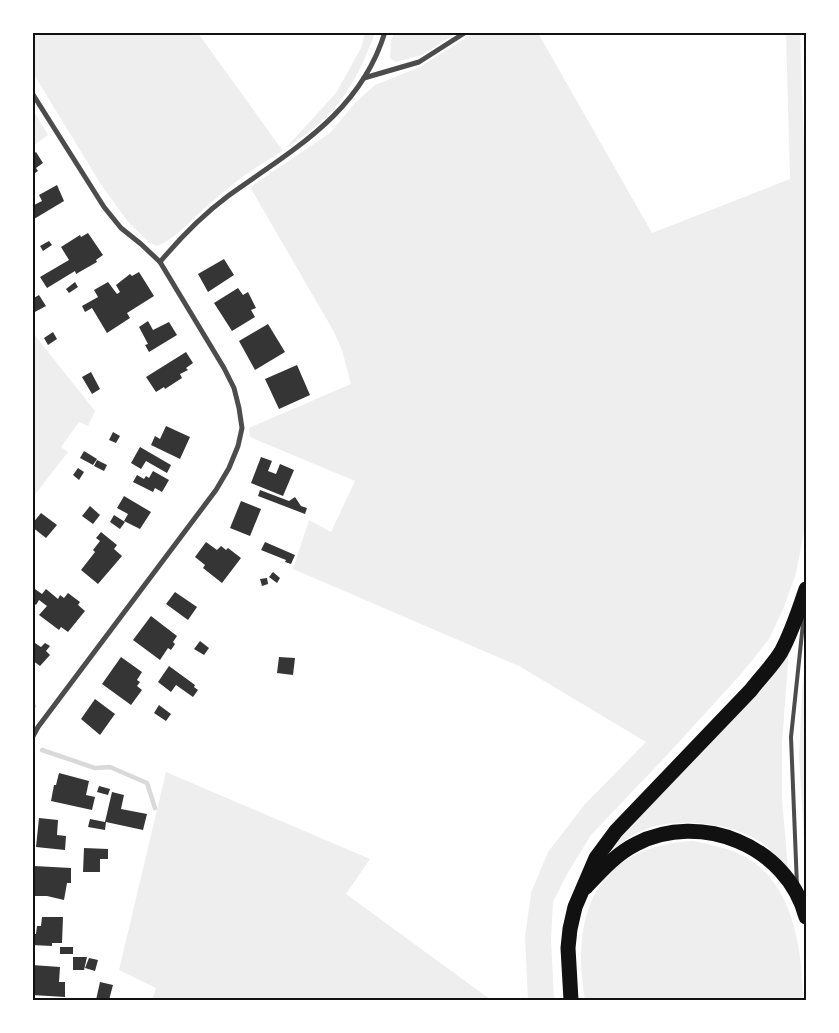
<svg xmlns="http://www.w3.org/2000/svg" width="839" height="1033" font-family="Raleway,sans-serif">
<style>
.green{fill:#eee}
.lines{fill:none;stroke-linecap:round;stroke-linejoin:round}
.stream{stroke:#d9d9d9;stroke-width:4.5}
.building{fill:#353535}
.service{stroke:#4c4c4c;stroke-width:4}
.minor{stroke:#4c4c4c;stroke-width:5}
.motorway{stroke:#111;stroke-width:15}
.neatline{fill:none;stroke:#111;stroke-width:2}
</style>
<rect width="100%" height="100%" fill="#fff"/>
<g class="green">
<path d="M475 32 538 33 652 233 790 179 786 33H800L806 202V522L796 573 784 607 769 639 741 674 667 755 591 835 567 874 553 902 551 939 554 1000H528L525 937 531 893 548 852 585 804 646 742 519 666 293 569 309 520 331 532 355 481 250 437 249 428 351 384 342 350 333 330 250 187 330 133 355 103 375 85 420 67Z"/>
<path d="M32 33H198L283 151 336 93 361 48 365 33H375C364 62 351 92 328 115 304 139 273 156 245 175 234 183 223 192 213 201 196 214 177 239 157 246L149 242 128 222 102 186 33 73Z"/>
<path d="M394 33V32L456 33 422 55 396 62 390 58 391 41Z"/>
<path d="M32 108 48 135 33 146H32Z"/>
<path d="M33 333 95 411 88 426 79 422 61 447 68 452 33 497Z"/>
<path d="M789 650 782 743V799L788 869C781 862 775 854 767 847 738 822 673 815 639 832 627 838 617 847 607 854L615 843 768 682Z"/>
<path d="M806 654V871L799 757 802 692Z"/>
<path d="M166 772 370 859 346 894 491 1000H152L156 988 119 970Z"/>
<path d="M693 841C708 844 723 847 738 853 793 878 802 947 803 1000H585C570 914 596 846 693 841Z"/>
</g>
<g class="lines">
<g class="stream">
<path d="M32 705 34 706"/>
<path d="M42 750 95 768 110 767 147 783 155 808"/>
</g>
</g>
<g class="building">
<path d="M36 152 43 163 36 168 38 171 32 175V155Z"/>
<path d="M57 185 64 201 34 219 32 206 42 201 39 195Z"/>
<path d="M88 233 103 255 96 260 97 262 76 274 75 271 47 288 40 277 69 260 61 247 80 235 81 237Z"/>
<path d="M49 241 52 245 43 251 40 246Z"/>
<path d="M224 259 234 275 208 292 198 274Z"/>
<path d="M139 272 154 296 127 313 130 318 107 333 92 308 85 312 82 306 98 297 94 290 108 282 117 294 120 292 116 285 130 274 132 276Z"/>
<path d="M75 282 78 287 69 293 66 289Z"/>
<path d="M238 288 243 295 248 292 256 308 251 310 255 317 232 331 214 303Z"/>
<path d="M39 295 46 306 33 313 32 299Z"/>
<path d="M148 321 153 330 169 322 177 335 149 352 145 345 148 344 139 327Z"/>
<path d="M268 324 285 352 255 370 239 341Z"/>
<path d="M53 332 57 339 48 345 44 338Z"/>
<path d="M186 352 193 363 186 368 188 370 180 374 182 378 165 389 164 387 156 392 146 377Z"/>
<path d="M297 365 310 395 279 409 265 379Z"/>
<path d="M91 372 100 389 92 394 82 377Z"/>
<path d="M166 426 190 437 180 459 151 445 155 436 160 439Z"/>
<path d="M113 432 120 436 116 443 109 440Z"/>
<path d="M140 447 171 465 167 473 146 461 141 469 131 463Z"/>
<path d="M84 451 97 459 93 465 80 458Z"/>
<path d="M261 457 272 461 268 471 276 474 280 464 294 470 283 496 251 483Z"/>
<path d="M97 460 107 465 104 471 94 466Z"/>
<path d="M78 468 84 472 79 480 73 475Z"/>
<path d="M153 471 169 480 162 492 155 488 153 492 133 482 137 475 144 479 146 476 149 478Z"/>
<path d="M260 490 289 501 295 497 301 506 307 508 305 514 258 496Z"/>
<path d="M124 496 151 512 140 529 124 521 128 514 117 508Z"/>
<path d="M241 501 261 509 250 536 230 528Z"/>
<path d="M90 506 100 515 93 524 82 516Z"/>
<path d="M41 513 57 525 46 538 32 527V524Z"/>
<path d="M114 515 125 522 120 529 110 522Z"/>
<path d="M101 532 117 545 114 549 122 556 98 584 81 570 95 552 93 550 100 541 96 538Z"/>
<path d="M206 542 217 550 221 546 226 550 228 548 241 558 222 583 203 568 205 565 195 557Z"/>
<path d="M265 542 295 555 291 564 285 562 286 560 261 550Z"/>
<path d="M273 572 280 578 277 583 269 577Z"/>
<path d="M267 578 268 584 262 586 260 579Z"/>
<path d="M32 587 42 594 46 589 58 599 60 595 64 598 68 593 80 602 78 605 85 611 68 632 61 627 59 630 39 615 47 606 39 600 36 605 32 602Z"/>
<path d="M175 592 197 607 188 620 166 604Z"/>
<path d="M151 616 177 636 173 642 175 644 171 650 168 648 160 660 133 640Z"/>
<path d="M32 641 41 647 45 643 50 646 46 651 50 655 40 666 32 660Z"/>
<path d="M200 641 209 648 204 655 194 649Z"/>
<path d="M121 657 142 672 137 680 140 682 137 686 142 690 131 705 102 684Z"/>
<path d="M279 657 295 658 293 675 277 673Z"/>
<path d="M169 666 195 685 194 687 198 690 193 697 176 685 171 692 158 682Z"/>
<path d="M95 699 115 714 100 735 81 719Z"/>
<path d="M159 705 171 714 166 721 154 713Z"/>
<path d="M59 773 89 781 86 795 95 797 92 810 51 801 54 785H56Z"/>
<path d="M99 786 110 789 108 795 97 792Z"/>
<path d="M112 792 124 795 121 809 147 814 143 830 106 822 105 830 88 827 90 819 105 822Z"/>
<path d="M39 818 58 820 57 835 66 836 65 850 36 847Z"/>
<path d="M84 848 108 849V859H100V872H83Z"/>
<path d="M34 866 71 868V883H67L64 900 47 896H33Z"/>
<path d="M42 917H63L62 943H52V946L32 945V934H36L37 926H41Z"/>
<rect x="60" y="947" width="13" height="7"/>
<path d="M73 957H87L84 970H73Z"/>
<path d="M89 958 98 960 95 971 85 968Z"/>
<path d="M32 965 60 967 59 982H65V997L32 995Z"/>
<path d="M100 982 113 985 109 1000H96Z"/>
</g>
<g class="lines">
<path class="service" d="M797 886 791 737 804 614"/>
<g class="minor">
<path d="M364 78 419 62 466 32"/>
<path d="M32 93 104 207 121 228 141 244 160 262 224 368 234 388 239 408 242 428 238 446 229 468 216 490 38 727 32 738"/>
<path d="M160 262C180 238 204 214 228 196 292 150 360 114 385 32"/>
</g>
<g class="motorway">
<path d="M586 887C601 871 616 854 636 844 700 811 787 845 806 917"/>
<path d="M571 1000 568 948 570 929 575 907 596 858 616 831 751 690C761 677 773 665 781 652 792 632 799 610 806 589"/>
</g>
</g>
<rect width="839" height="1033" fill="none" stroke="#ffffff" stroke-width="68"/>
<rect x="34" y="34" width="771" height="965" class="neatline"/>
</svg>
